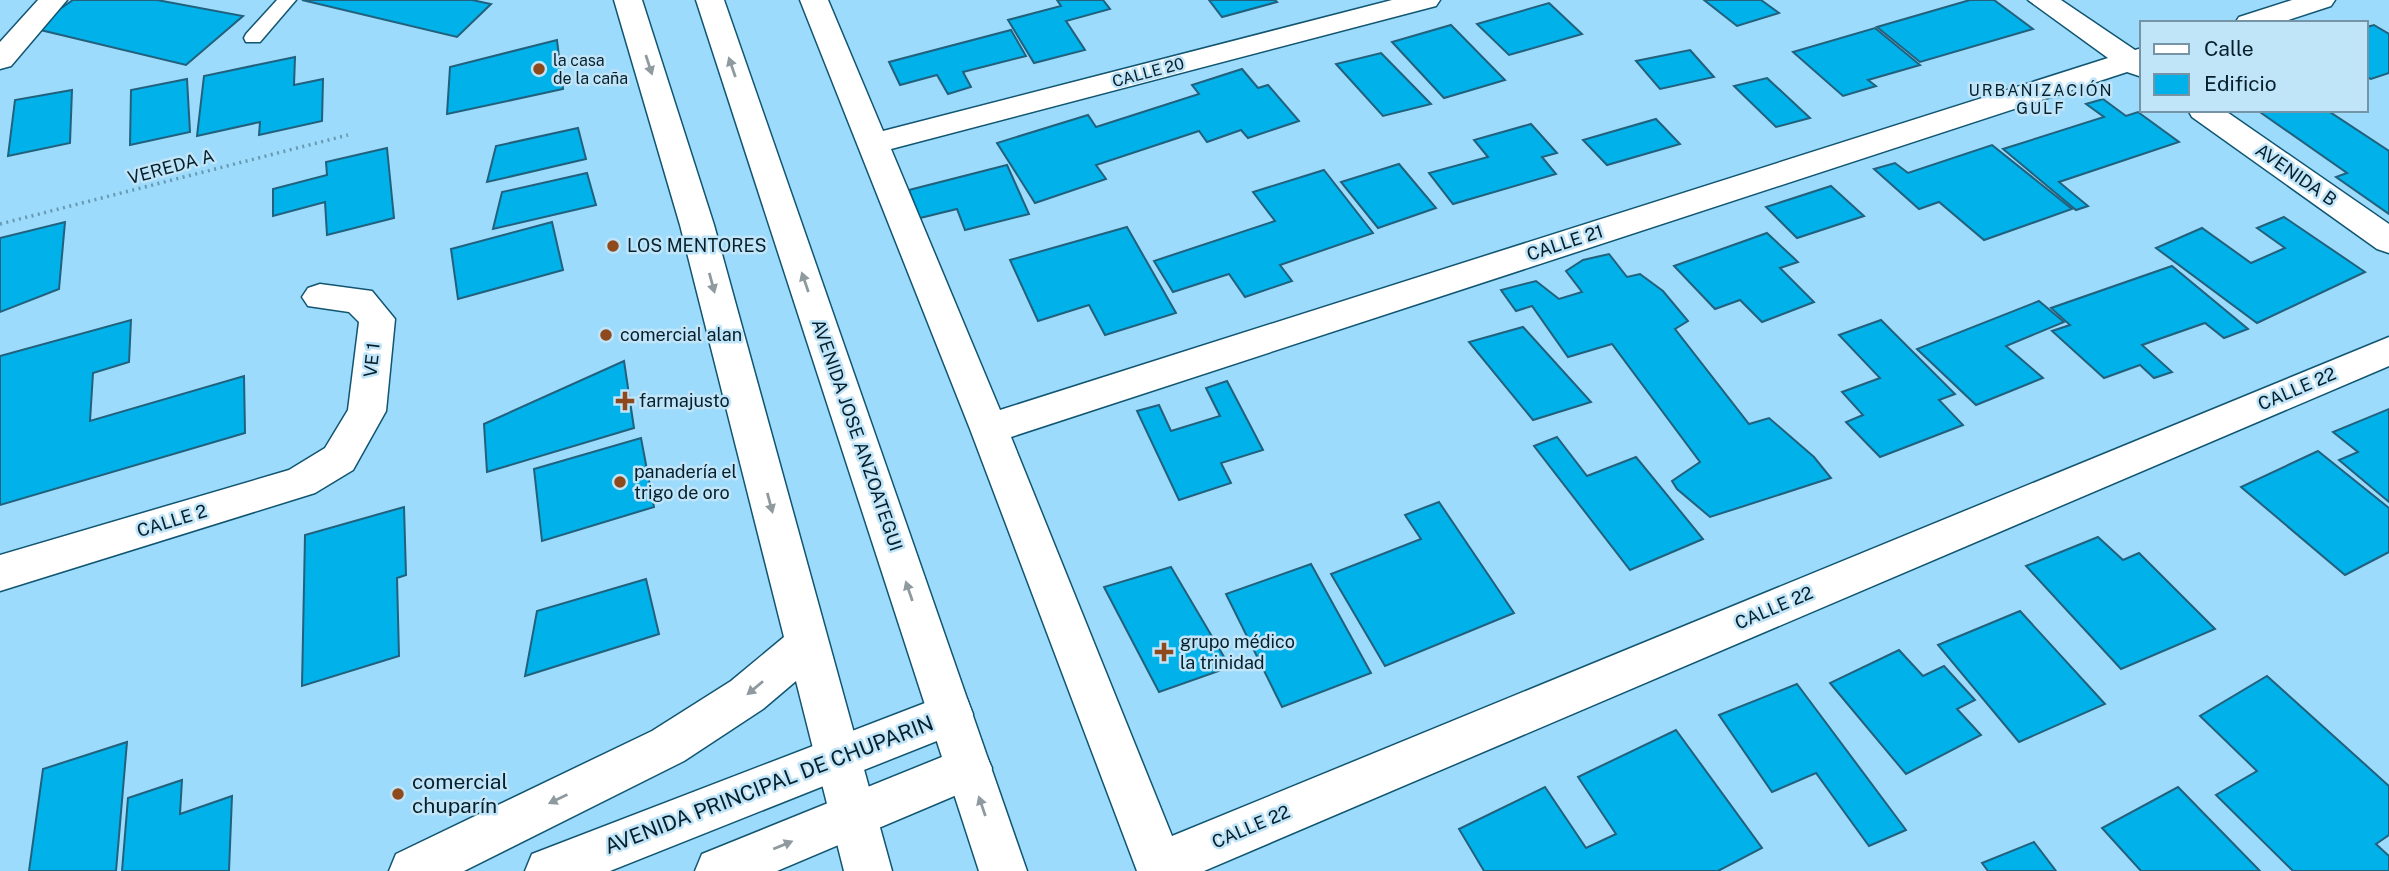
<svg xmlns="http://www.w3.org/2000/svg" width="2389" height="871" font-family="'Public Sans',sans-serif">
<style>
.building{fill:#00b1ea;stroke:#21617d;stroke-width:2}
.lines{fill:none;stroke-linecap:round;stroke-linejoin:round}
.lane-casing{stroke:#115571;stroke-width:3}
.street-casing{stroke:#115571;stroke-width:3}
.secondary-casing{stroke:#115571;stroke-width:3}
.path{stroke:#6799b2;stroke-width:3.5;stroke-dasharray:2 4.5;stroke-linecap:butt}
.lane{fill:#fff;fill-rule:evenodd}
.street{fill:#fff;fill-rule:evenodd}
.secondary{fill:#fff;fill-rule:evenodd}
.oneway{fill:#8e9aa0}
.poi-dot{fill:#8e4a1d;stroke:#c0e4f8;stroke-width:2.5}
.labels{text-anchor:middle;stroke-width:5;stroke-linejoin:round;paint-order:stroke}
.far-poi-label{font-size:16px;fill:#051f2b;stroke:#c0e4f8;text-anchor:start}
.far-street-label{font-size:16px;fill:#051f2b;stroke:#c0e4f8}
.far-neighbourhood-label{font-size:16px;letter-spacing:2px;fill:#051f2b;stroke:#c0e4f8}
.street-label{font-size:18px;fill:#051f2b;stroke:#c0e4f8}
.poi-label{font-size:18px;fill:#051f2b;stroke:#c0e4f8;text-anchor:start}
.near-poi-label{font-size:21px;fill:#051f2b;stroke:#c0e4f8;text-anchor:start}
.near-street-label{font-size:21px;fill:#051f2b;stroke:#c0e4f8}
</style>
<rect width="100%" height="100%" fill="#9cdbfb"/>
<g class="building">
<path d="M73 0H157L243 16 186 65 32 28Z"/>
<path d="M302 0H472L491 4 457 37Z"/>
<path d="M1057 0H1103L1110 9 1066 21 1085 50 1034 63 1008 20 1061 6Z"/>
<path d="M1209 0H1275L1277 2 1222 17Z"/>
<path d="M1704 0H1761L1779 13 1737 26Z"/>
<path d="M1970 0H1994L2033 29 1920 62 1877 27Z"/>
<path d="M1549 3 1582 34 1509 55 1477 24Z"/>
<path d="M1451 25 1505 80 1444 98 1392 42Z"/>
<path d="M2374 25 2389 34V73L2371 79 2366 77V27Z"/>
<path d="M1875 28 1920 65 1868 80 1876 86 1843 96 1793 52Z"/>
<path d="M1011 30 1026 56 963 72 971 87 948 94 937 75 900 85 889 62Z"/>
<path d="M557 40 563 89 447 114 450 67Z"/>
<path d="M1690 50 1714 77 1660 89 1636 61Z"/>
<path d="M1381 53 1431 104 1383 116 1336 64Z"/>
<path d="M295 57 294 85 323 79 322 121 259 135 260 122 197 136 204 76Z"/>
<path d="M1242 69 1258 88 1268 85 1299 121 1248 138 1241 130 1207 142 1199 131 1096 165 1106 179 1035 203 997 143 1088 115 1096 127 1199 94 1192 85Z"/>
<path d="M1767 78 1810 118 1776 127 1734 86Z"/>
<path d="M187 79 190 132 130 145 131 90Z"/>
<path d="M72 90 70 143 8 156 15 100Z"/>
<path d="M2103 99 2126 116 2138 112 2179 142 2059 182 2088 206 2076 210 2003 149 2104 117 2086 104Z"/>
<path d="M2257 110H2334L2330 112 2389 151V214L2336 177 2347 173Z"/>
<path d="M1656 119 1680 144 1607 165 1583 140Z"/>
<path d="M1531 124 1557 153 1542 157 1556 174 1453 204 1429 173 1488 157 1474 140Z"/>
<path d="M578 128 586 159 487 182 496 146Z"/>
<path d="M1992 145 2072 209 1984 240 1939 202 1919 209 1874 169 1895 163 1908 173Z"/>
<path d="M387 148 394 218 327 235 325 202 273 216V189L327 175 326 162Z"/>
<path d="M1399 164 1436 208 1378 228 1341 182Z"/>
<path d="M1007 165 1029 214 965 230 957 209 920 218 909 190Z"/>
<path d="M1324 170 1373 233 1280 265 1292 281 1245 297 1229 274 1173 292 1154 261 1275 221 1253 192Z"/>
<path d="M587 173 596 205 493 229 502 192Z"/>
<path d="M1831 186 1864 216 1797 238 1766 207Z"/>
<path d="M2284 217 2365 272 2257 323 2156 248 2202 228 2251 263 2285 248 2257 228Z"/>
<path d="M65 222 59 289 0 312V238Z"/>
<path d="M552 222 563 270 458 299 451 249Z"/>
<path d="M1127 227 1176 313 1105 335 1089 305 1038 321 1010 260Z"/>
<path d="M1767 233 1798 262 1780 268 1814 302 1762 322 1740 300 1715 309 1674 266Z"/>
<path d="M1609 254 1627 277 1640 274 1663 291 1688 321 1675 329 1749 424 1769 418 1814 457 1831 478 1710 517 1677 489 1672 481 1700 462 1612 344 1568 357 1532 306 1516 311 1501 290 1536 281 1559 299 1582 292 1566 271 1583 260Z"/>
<path d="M2172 266 2248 329 2224 338 2205 323 2142 345 2172 372 2154 378 2140 365 2104 378 2052 331 2070 325 2051 308Z"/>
<path d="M2039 301 2064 322 2006 346 2043 378 1976 405 1917 349Z"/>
<path d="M131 320 129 362 93 373 90 421 244 376 245 433 0 505V356Z"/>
<path d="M1881 320 1955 394 1939 400 1963 425 1880 457 1846 422 1863 415 1842 392 1880 378 1839 335Z"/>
<path d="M1523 327 1591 402 1533 420 1469 342Z"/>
<path d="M624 361 634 428 487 472 484 424Z"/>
<path d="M1227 381 1263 450 1221 463 1231 483 1179 500 1137 411 1159 405 1171 431 1220 416 1206 388Z"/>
<path d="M2389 409V502L2339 460 2358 452 2333 432Z"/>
<path d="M1557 437 1587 476 1636 457 1703 539 1630 570 1534 446Z"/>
<path d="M641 438 654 507 542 541 534 469Z"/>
<path d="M2318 451 2389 508V552L2345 575 2241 487Z"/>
<path d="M1439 502 1514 613 1385 666 1331 574 1421 539 1405 515Z"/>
<path d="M404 507 406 575 397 578 399 656 302 686 305 535Z"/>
<path d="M2098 537 2123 560 2139 553 2215 629 2121 669 2026 566Z"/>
<path d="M1311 564 1371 673 1282 707 1226 594Z"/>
<path d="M1171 567 1230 667 1159 692 1104 587Z"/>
<path d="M646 579 659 634 525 676 537 611Z"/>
<path d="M2020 611 2105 704 2019 742 1938 645Z"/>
<path d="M1899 650 1923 676 1944 666 1975 700 1957 709 1981 735 1906 774 1830 683Z"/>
<path d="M2267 676 2389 786V835L2376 844 2389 856V871H2293L2216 795 2257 771 2200 716Z"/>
<path d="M1797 684 1906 830 1869 846 1816 773 1772 792 1719 715Z"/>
<path d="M1676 730 1762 848 1718 871H1484L1459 829 1545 787 1586 848 1616 834 1578 777Z"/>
<path d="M127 742 116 871H29L43 769Z"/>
<path d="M182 780 180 814 232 796 229 871H122L128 798Z"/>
<path d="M2178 787 2260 871H2141L2102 828Z"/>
<path d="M2034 842 2056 871H1988L1982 863Z"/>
</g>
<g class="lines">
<defs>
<path id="lane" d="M277 0H296L260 42H246L244 38 246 34Z"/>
<g id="street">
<path d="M38 0H67L11 66 0 69V42Z"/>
<path d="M800 0H828L883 131 1392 0H1440L1436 6 891 149 1000 410 2108 58 2028 0H2061L2135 50 2142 48V77L2127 72 1011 437 1172 836 2389 337V366L1204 871H1137L970 429Z"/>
<path d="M2292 0H2335L2331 6 2279 23H2235L2239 17Z"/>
<path d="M2188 110H2224L2389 224V253L2377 249 2192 117Z"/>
<path d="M320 284 372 291 395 319 386 411 353 470 315 493 0 591V555L289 470 325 448 348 410 359 322 349 312 308 306 302 297 308 288Z"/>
<path d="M951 693 967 699 973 714 967 729 610 871H525L532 854Z"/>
<path d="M969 746 985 753 992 768 985 783 777 871H695L702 854Z"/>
</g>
<g id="secondary">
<path d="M614 0H642L714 225 892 871H844L796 681 763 709 684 761 464 871H389L396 854 652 731 731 681 784 637 680 225Z"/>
<path d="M696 0H724L1027 871H979Z"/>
</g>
</defs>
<use href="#lane" class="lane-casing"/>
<use href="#street" class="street-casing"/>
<use href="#secondary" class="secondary-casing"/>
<path class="path" d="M0 224 348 135"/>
<use href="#lane" class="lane"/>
<use href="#street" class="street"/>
<use href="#secondary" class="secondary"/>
</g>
<defs><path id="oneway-solid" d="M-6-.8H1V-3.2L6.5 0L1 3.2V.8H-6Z" transform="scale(1.75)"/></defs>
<g class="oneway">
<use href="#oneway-solid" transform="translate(649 65) rotate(72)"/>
<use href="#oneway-solid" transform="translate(732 67) rotate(-109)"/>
<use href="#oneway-solid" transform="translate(805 282) rotate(-109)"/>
<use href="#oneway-solid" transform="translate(712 283) rotate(75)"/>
<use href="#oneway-solid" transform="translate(770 503) rotate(75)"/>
<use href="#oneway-solid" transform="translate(909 591) rotate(-109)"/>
<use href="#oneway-solid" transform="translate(755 688) rotate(140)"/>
<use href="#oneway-solid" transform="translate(558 799) rotate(154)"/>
<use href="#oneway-solid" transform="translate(982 806) rotate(-109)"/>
<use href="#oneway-solid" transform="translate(783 845) rotate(-22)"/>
</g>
<g class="poi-dot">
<circle cx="539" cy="69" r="7"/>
<circle cx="613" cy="246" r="7"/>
<circle cx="606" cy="335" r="7"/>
<path d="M621.5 390.5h7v7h7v7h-7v7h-7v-7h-7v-7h7z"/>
<circle cx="620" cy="482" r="7"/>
<path d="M1160.5 641.5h7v7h7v7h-7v7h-7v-7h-7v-7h7z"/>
<circle cx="398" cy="794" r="7"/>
</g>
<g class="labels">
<g class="far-poi-label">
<text x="553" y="66">la casa<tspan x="553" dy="18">de la caña</tspan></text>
</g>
<g class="far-street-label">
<text transform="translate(1148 72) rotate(-15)" y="6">CALLE 20</text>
</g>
<g class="far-neighbourhood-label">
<text x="2041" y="96">URBANIZACIÓN<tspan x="2041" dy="18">GULF</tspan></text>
</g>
<g class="street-label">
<text transform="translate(171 167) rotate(-15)" y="6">VEREDA A</text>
<text transform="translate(2296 175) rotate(35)" y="6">AVENIDA B</text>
<text transform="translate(1565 243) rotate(-18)" y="6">CALLE 21</text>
<text transform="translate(372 360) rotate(-84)" y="6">VE 1</text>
<text transform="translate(2297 389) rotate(-23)" y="6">CALLE 22</text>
<text transform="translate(857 435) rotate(71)" y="6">AVENIDA JOSE ANZOATEGUI</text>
<text transform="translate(172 521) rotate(-17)" y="6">CALLE 2</text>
<text transform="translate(1774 608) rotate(-23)" y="6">CALLE 22</text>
<text transform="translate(1251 827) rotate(-23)" y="6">CALLE 22</text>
</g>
<g class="poi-label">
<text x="627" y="252">LOS MENTORES</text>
<text x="620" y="341">comercial alan</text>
<text x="639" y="407">farmajusto</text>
<text x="634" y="478">panadería el<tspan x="634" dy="21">trigo de oro</tspan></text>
<text x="1180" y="648">grupo médico<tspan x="1180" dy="21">la trinidad</tspan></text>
</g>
<g class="near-poi-label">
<text x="412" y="789">comercial<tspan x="412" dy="24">chuparín</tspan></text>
</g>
<g class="near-street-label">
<text transform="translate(769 785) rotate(-21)" y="7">AVENIDA PRINCIPAL DE CHUPARIN</text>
</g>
</g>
<rect x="2140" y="21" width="228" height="91" fill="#c0e4f8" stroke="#7595a6" stroke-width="2"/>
<rect x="2154" y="44" width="35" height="10" fill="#ffffff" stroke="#7595a6" stroke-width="2"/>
<text x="2204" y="56" font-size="21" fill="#051f2b">Calle</text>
<rect x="2154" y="74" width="35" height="21" fill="#00b1ea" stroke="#7595a6" stroke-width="2"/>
<text x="2204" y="91" font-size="21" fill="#051f2b">Edificio</text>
</svg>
